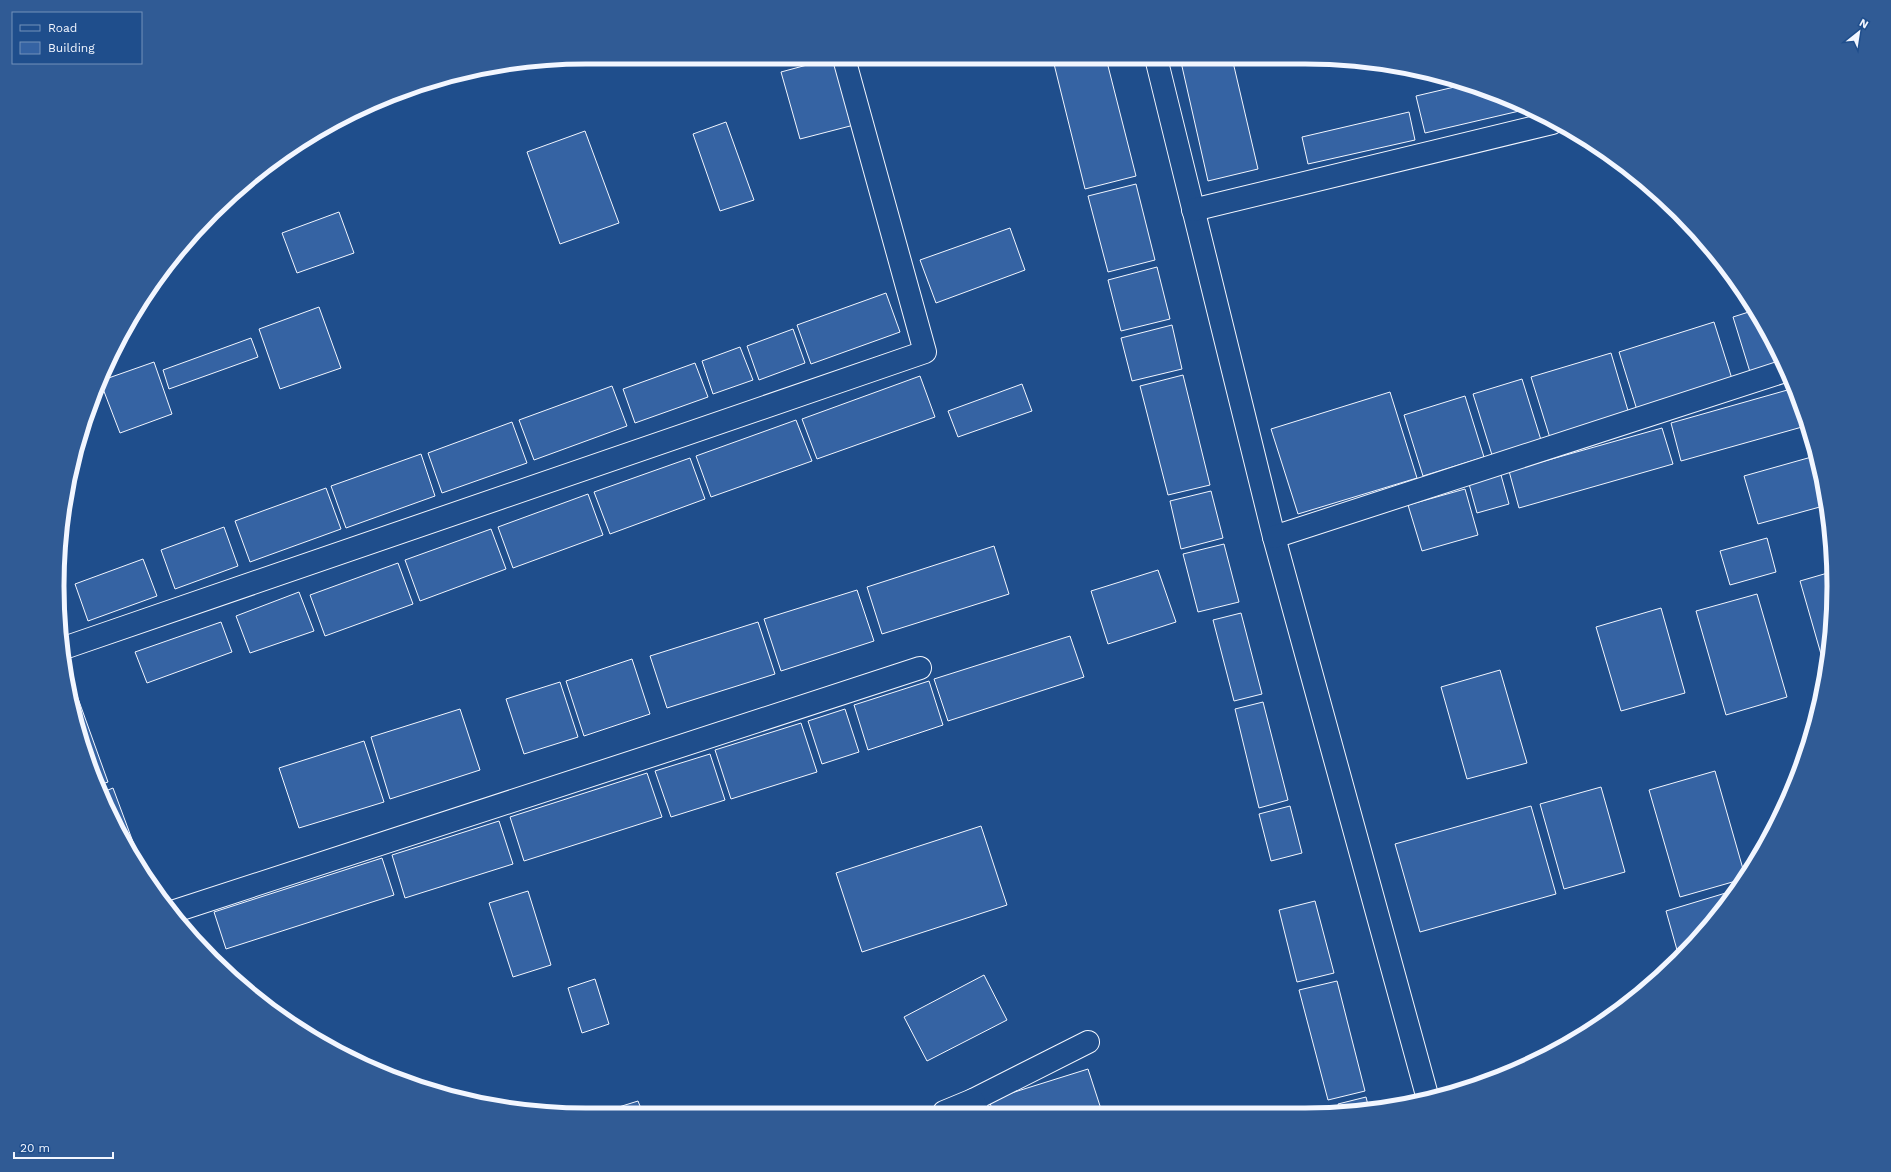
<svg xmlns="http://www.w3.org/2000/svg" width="1891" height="1172" font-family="'Work Sans',sans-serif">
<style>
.building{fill:#3563a3;stroke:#f2f6ff}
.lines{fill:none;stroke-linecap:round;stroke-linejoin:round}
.minor-casing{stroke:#f2f6ff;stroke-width:24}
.minor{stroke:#1f4e8c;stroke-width:22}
.rim{fill:none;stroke:#f2f6ff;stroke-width:5}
</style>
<rect width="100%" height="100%" fill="#1f4e8c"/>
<g class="building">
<path d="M818 62H836L854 125 800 139 781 72Z"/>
<path d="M1065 62H1107L1136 176 1085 189 1054 64Z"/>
<path d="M1181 62H1233L1258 169 1208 181Z"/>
<path d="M1463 85 1507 97 1528 109 1425 133 1416 96Z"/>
<path d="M1409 112 1415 140 1308 164 1302 137Z"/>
<path d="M726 122 754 200 720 211 693 134Z"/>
<path d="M585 131 619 223 560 244 527 152Z"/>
<path d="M1136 184 1155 260 1108 272 1088 196Z"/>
<path d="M339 212 354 253 297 273 282 233Z"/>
<path d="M1010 228 1025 270 936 303 920 260Z"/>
<path d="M1157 267 1170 319 1121 331 1108 280Z"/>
<path d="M886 293 900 332 811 364 797 325Z"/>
<path d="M319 307 341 368 280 389 259 329Z"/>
<path d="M1755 310 1763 321 1782 362 1750 372 1733 317Z"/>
<path d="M1714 322 1733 382 1637 410 1619 352Z"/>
<path d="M1172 325 1182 369 1132 381 1121 338Z"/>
<path d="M793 329 805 363 759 380 747 346Z"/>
<path d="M251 338 258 357 169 389 163 370Z"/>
<path d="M740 347 753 380 713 394 702 361Z"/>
<path d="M1611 353 1629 414 1550 438 1531 377Z"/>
<path d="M154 362 172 414 120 433 100 381Z"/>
<path d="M695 363 708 397 635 423 623 389Z"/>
<path d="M1183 375 1210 485 1168 495 1140 386Z"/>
<path d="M920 376 935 417 817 459 802 419Z"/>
<path d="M1522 379 1541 440 1492 455 1473 394Z"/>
<path d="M1022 384 1032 411 958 437 948 411Z"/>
<path d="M612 386 627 426 534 460 519 420Z"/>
<path d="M1791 389 1802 427 1681 461 1671 423Z"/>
<path d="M1390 392 1417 478 1298 514 1271 429Z"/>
<path d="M1465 396 1484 457 1423 476 1404 415Z"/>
<path d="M796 420 812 461 711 497 696 456Z"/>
<path d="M512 422 527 463 442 493 428 453Z"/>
<path d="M1662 428 1673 464 1519 508 1509 471Z"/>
<path d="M421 454 435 496 346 528 331 486Z"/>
<path d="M1815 456 1827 505 1758 524 1744 476Z"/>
<path d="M690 458 705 499 610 534 594 492Z"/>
<path d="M1501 475 1509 504 1477 513 1469 484Z"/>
<path d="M326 488 341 529 250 562 235 521Z"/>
<path d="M1465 489 1478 535 1422 551 1408 505Z"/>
<path d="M1211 491 1223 538 1181 549 1170 501Z"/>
<path d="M588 494 603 535 513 568 498 527Z"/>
<path d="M224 527 238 566 175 589 161 550Z"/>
<path d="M491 529 506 569 420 601 405 560Z"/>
<path d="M1767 538 1776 572 1730 585 1720 551Z"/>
<path d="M1224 544 1239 602 1198 612 1183 554Z"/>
<path d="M994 546 1009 594 882 634 867 587Z"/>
<path d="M143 559 157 596 88 621 75 584Z"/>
<path d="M398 563 413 604 325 636 310 595Z"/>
<path d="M1158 570 1176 622 1108 644 1091 591Z"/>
<path d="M1831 572 1833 620 1825 668 1800 581Z"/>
<path d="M857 590 874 641 781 671 764 619Z"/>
<path d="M299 592 314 631 250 653 236 616Z"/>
<path d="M1757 594 1787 697 1726 715 1696 611Z"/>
<path d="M1661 608 1685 693 1621 711 1596 627Z"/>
<path d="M1241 613 1262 694 1234 701 1213 620Z"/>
<path d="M221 622 232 652 147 683 135 652Z"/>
<path d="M758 622 775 674 667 708 650 656Z"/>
<path d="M1070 636 1084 677 948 721 934 679Z"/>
<path d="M632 659 650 714 584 736 566 681Z"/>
<path d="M1500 670 1527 763 1467 779 1441 687Z"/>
<path d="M70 676 108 782 99 785 85 756 67 677Z"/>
<path d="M929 681 943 725 868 750 854 705Z"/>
<path d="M560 682 578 737 524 754 506 699Z"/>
<path d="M1263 702 1288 800 1259 808 1235 709Z"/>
<path d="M460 709 480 770 390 799 371 737Z"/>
<path d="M845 709 859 752 822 764 808 721Z"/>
<path d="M801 723 817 772 731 799 715 750Z"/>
<path d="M364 741 384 802 299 828 279 768Z"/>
<path d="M710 754 725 800 671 817 655 771Z"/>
<path d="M1715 771 1745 876 1743 879 1680 897 1649 790Z"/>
<path d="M647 773 662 817 524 861 510 817Z"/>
<path d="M1601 787 1625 872 1564 889 1540 804Z"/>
<path d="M113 788 146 877H145L103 792Z"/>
<path d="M1290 806 1302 853 1271 861 1259 814Z"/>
<path d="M1531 806 1556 894 1420 932 1395 844Z"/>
<path d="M499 821 513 864 405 898 392 855Z"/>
<path d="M981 826 1007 905 862 952 836 873Z"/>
<path d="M382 858 394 895 226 949 214 912Z"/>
<path d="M528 891 551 965 513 977 489 903Z"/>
<path d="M1729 892 1731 899 1725 908 1679 957 1666 911Z"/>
<path d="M1315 901 1334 973 1297 982 1279 910Z"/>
<path d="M984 975 1007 1020 927 1061 904 1017Z"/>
<path d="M595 979 609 1024 582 1033 568 988Z"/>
<path d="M1337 981 1365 1091 1328 1100 1299 990Z"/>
<path d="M1088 1069 1102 1112H993L989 1100Z"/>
<path d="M1366 1097 1369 1109 1341 1114 1338 1104Z"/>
<path d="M638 1101 642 1111H606Z"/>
</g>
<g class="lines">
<defs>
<g id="minor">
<path d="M1157 62 1274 537 1428 1099"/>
<path d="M1193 210 1552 123"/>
<path d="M1274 537 1785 371"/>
<path d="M61 649 925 352 845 62"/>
<path d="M172 912 920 668"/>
<path d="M973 1100 1088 1042"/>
<path d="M944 1112 973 1100 978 1112"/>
</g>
</defs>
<use href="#minor" class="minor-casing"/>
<use href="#minor" class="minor"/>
</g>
<path d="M0 0H1891V1172H0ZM586 64H1305A522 522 0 0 1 1827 586V586A522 522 0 0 1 1305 1108H586A522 522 0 0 1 64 586V586A522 522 0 0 1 586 64Z" fill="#305b95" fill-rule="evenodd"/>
<path class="rim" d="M586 64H1305A522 522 0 0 1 1827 586V586A522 522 0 0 1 1305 1108H586A522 522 0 0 1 64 586V586A522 522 0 0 1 586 64Z"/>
<rect x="12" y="12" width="130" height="52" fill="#1f4e8c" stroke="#7391ba"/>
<rect x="20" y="25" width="20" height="6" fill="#1f4e8c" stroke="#7391ba"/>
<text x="48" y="32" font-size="12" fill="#f2f6ff">Road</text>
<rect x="20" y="42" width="20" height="12" fill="#3563a3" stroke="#7391ba"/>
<text x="48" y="52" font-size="12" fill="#f2f6ff">Building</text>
<g transform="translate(1859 32) rotate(30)" stroke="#1f4e8c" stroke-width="3" paint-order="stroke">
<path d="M0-3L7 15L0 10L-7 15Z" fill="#f2f6ff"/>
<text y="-6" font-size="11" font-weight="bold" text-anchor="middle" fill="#f2f6ff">N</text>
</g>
<path d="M14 1152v6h99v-6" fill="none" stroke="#f2f6ff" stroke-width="2"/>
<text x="20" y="1152" font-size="12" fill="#f2f6ff" stroke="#1f4e8c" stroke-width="3" paint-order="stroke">20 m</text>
</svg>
